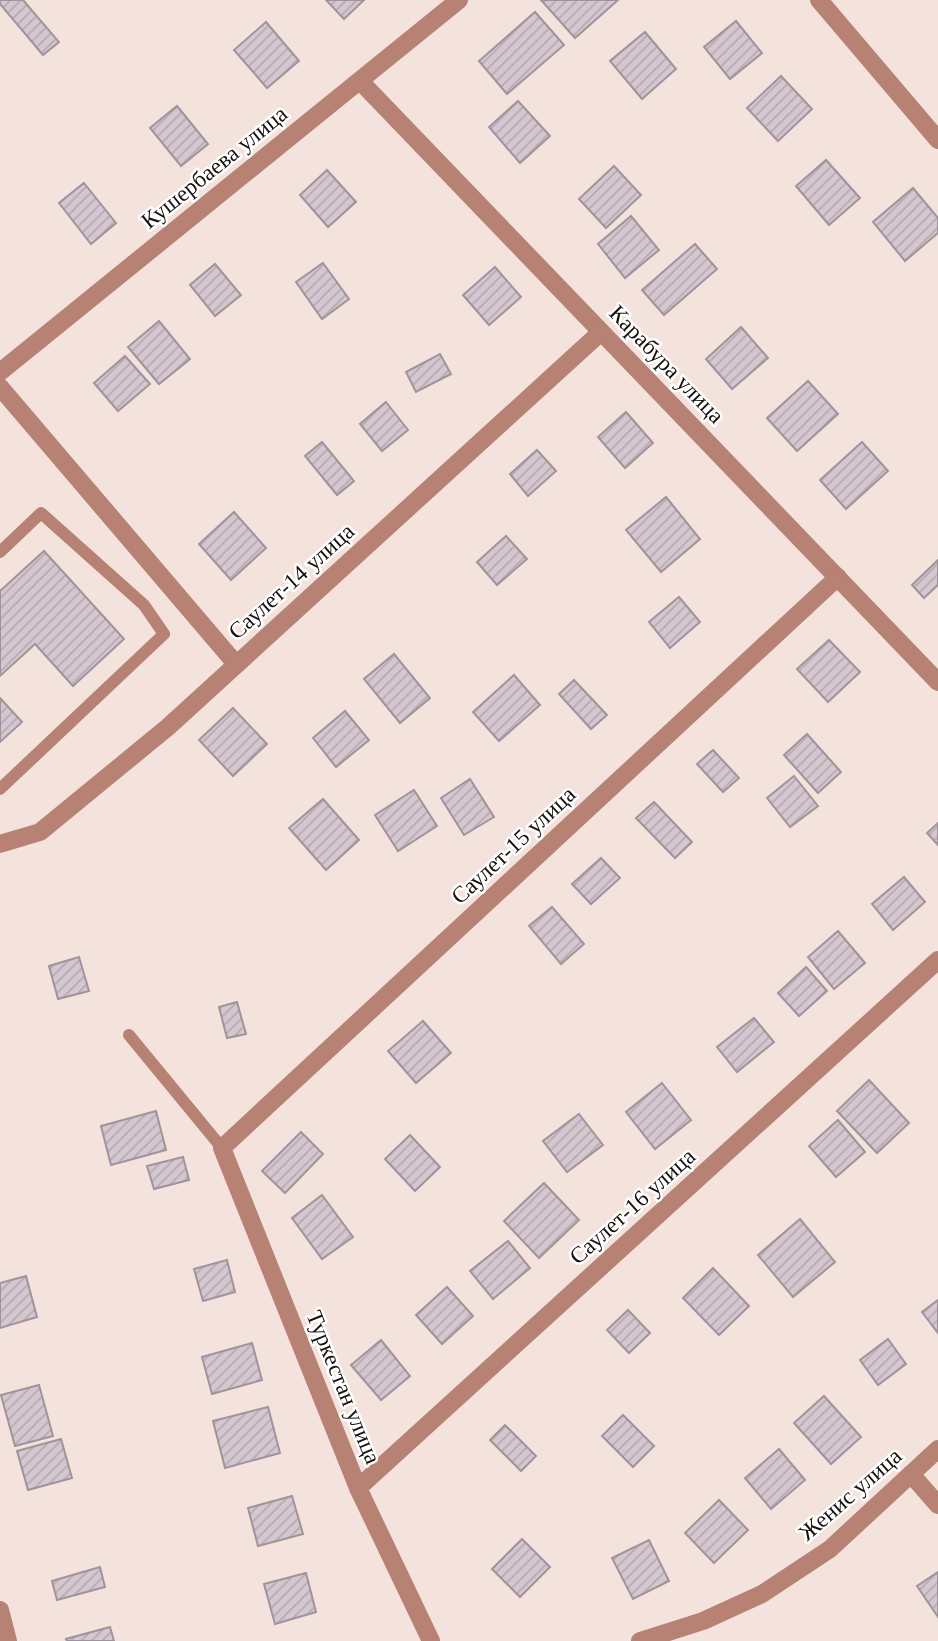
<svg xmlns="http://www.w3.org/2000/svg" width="938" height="1641" font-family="'Times New Roman',serif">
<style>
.building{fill:url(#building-hatch);stroke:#a1939c;stroke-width:2}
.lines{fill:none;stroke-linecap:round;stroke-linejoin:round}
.service{stroke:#b78174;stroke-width:12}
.minor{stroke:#b78174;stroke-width:18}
.labels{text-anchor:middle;stroke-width:5;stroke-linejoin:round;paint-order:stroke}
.street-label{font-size:23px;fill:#16110f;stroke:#fff}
</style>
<defs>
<pattern id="building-hatch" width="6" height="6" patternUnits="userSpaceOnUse" patternTransform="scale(1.75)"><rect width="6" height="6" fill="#d5c7d0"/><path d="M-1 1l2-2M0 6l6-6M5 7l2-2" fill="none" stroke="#b6aab1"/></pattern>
</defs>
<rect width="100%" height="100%" fill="#f4e3dd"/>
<g class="building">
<path d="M0 0H23L59 42 43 55 0 4Z"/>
<path d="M326 0H364L344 19Z"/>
<path d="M541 0H618L575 38Z"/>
<path d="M535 12 564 45 507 94 479 61Z"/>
<path d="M736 21 762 53 730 79 704 47Z"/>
<path d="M266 22 299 61 267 88 234 50Z"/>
<path d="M645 32 676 69 642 99 610 61Z"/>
<path d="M781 76 812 109 778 141 747 108Z"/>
<path d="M518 101 550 136 520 163 489 127Z"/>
<path d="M177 106 208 144 181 166 150 128Z"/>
<path d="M826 160 860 198 829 225 796 186Z"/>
<path d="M614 166 641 195 606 228 579 199Z"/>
<path d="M327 170 356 202 328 227 300 195Z"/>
<path d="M84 183 116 223 91 244 59 203Z"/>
<path d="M913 188 938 218V233L905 261 873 222Z"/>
<path d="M631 216 659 250 625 278 598 244Z"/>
<path d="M695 244 717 269 664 315 642 290Z"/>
<path d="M323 263 349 299 322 319 296 282Z"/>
<path d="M215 264 241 295 215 316 190 285Z"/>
<path d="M495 267 521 297 489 325 463 295Z"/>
<path d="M159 321 190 359 159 384 128 347Z"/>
<path d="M741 327 768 358 732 389 706 359Z"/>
<path d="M440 354 451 374 416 392 406 372Z"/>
<path d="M125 356 150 384 118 411 94 383Z"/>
<path d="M808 381 838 414 797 451 767 418Z"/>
<path d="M386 402 408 430 382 451 360 424Z"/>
<path d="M626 412 653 443 625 468 598 437Z"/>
<path d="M322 442 354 481 337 495 305 456Z"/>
<path d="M862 442 888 471 846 509 820 480Z"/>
<path d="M537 450 556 471 528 496 510 474Z"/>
<path d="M666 497 700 539 661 572 626 530Z"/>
<path d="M234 512 266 548 231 580 199 544Z"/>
<path d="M506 536 527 559 497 585 477 562Z"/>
<path d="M44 551 124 639 73 686 35 644 0 676V591Z"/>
<path d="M938 560V585L924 598 912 585Z"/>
<path d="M679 597 700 622 670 648 649 622Z"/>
<path d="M829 640 860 672 828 702 797 669Z"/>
<path d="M394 654 430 698 400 723 364 679Z"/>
<path d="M514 675 540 705 499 741 473 712Z"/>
<path d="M574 680 607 715 591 729 559 694Z"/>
<path d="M0 698 22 722 0 742Z"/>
<path d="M233 708 267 744 233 776 199 740Z"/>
<path d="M345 711 369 740 336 767 313 738Z"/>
<path d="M807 734 841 772 818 793 784 755Z"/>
<path d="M713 750 739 778 723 792 697 764Z"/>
<path d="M794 776 818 806 790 827 767 798Z"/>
<path d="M470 779 494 817 464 835 441 798Z"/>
<path d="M414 790 437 826 398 851 375 815Z"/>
<path d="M323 799 359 840 326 870 289 828Z"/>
<path d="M654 802 692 842 675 858 636 818Z"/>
<path d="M938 823V845L927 833Z"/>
<path d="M601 858 620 878 591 904 572 884Z"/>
<path d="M904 877 925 902 893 930 872 904Z"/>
<path d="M552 907 584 944 561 964 529 926Z"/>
<path d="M838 931 865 963 834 989 808 957Z"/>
<path d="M79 957 89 991 58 999 49 966Z"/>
<path d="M806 967 827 991 799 1016 778 993Z"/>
<path d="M237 1002 246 1034 227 1038 219 1007Z"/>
<path d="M754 1018 774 1042 737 1072 717 1047Z"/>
<path d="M423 1021 451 1053 416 1083 388 1051Z"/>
<path d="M869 1080 909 1123 877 1153 837 1111Z"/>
<path d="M662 1083 691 1120 655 1149 626 1112Z"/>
<path d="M156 1111 166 1150 111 1165 101 1126Z"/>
<path d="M579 1114 603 1145 567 1172 543 1141Z"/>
<path d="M838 1120 865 1152 836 1177 809 1146Z"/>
<path d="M301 1132 323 1154 285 1193 262 1171Z"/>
<path d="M410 1135 440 1167 415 1191 385 1159Z"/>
<path d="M183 1157 189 1180 154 1189 147 1166Z"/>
<path d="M544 1183 579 1220 539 1258 504 1221Z"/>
<path d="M322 1195 353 1237 322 1259 292 1218Z"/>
<path d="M800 1219 835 1262 793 1297 758 1255Z"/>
<path d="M508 1241 530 1268 493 1299 470 1271Z"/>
<path d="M227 1260 235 1292 203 1301 194 1269Z"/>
<path d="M713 1268 749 1306 719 1335 683 1298Z"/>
<path d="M26 1276 37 1317 0 1328V1283Z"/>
<path d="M447 1287 473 1316 442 1344 416 1315Z"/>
<path d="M938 1300V1333L922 1312Z"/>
<path d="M628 1310 650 1333 629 1353 607 1330Z"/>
<path d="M888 1339 906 1364 878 1385 860 1360Z"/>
<path d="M381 1340 410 1376 381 1400 351 1365Z"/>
<path d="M252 1343 262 1380 212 1394 202 1357Z"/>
<path d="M39 1385 53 1436 15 1446 1 1395Z"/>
<path d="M824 1396 861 1437 831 1464 794 1423Z"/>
<path d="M268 1407 280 1453 225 1468 213 1421Z"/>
<path d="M623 1415 654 1446 633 1467 602 1436Z"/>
<path d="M505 1425 536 1456 521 1471 490 1440Z"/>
<path d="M61 1439 72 1478 28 1490 17 1451Z"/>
<path d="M779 1449 805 1480 771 1509 745 1478Z"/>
<path d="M292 1496 303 1534 258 1546 248 1508Z"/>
<path d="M719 1500 748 1530 714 1563 685 1533Z"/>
<path d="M522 1539 550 1567 520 1597 492 1569Z"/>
<path d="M649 1540 669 1581 633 1599 612 1558Z"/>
<path d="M100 1567 105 1587 57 1600 52 1581Z"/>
<path d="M938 1572V1617L917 1586Z"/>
<path d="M306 1573 316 1612 275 1624 264 1584Z"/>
<path d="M110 1627 114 1641H67L66 1639Z"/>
</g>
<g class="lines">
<g class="service">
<path d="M0 552 41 513 144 605 164 634 0 789"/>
<path d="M129 1035 222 1148"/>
</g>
<g class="minor">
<path d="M819 0 938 140"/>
<path d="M360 81 938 682"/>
<path d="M0 372 459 0"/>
<path d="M0 387 236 664"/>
<path d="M0 844 40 832 168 727 601 332"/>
<path d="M911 1474 938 1505"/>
<path d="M358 1488 938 960"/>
<path d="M0 1610 8 1641"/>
<path d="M431 1641 358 1488 222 1148 838 577"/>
<path d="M640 1641 703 1621 762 1594 830 1549 938 1449"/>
</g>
</g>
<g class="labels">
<g class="street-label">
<text transform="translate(214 167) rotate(-39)" y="8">Кушербаева улица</text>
<text transform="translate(667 364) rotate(46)" y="8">Карабура улица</text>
<text transform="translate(291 581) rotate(-42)" y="8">Саулет-14 улица</text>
<text transform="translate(513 845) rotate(-43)" y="8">Саулет-15 улица</text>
<text transform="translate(632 1206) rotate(-42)" y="8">Саулет-16 улица</text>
<text transform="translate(344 1387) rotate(68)" y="8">Туркестан улица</text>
<text transform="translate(850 1494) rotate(-41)" y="8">Женис улица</text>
</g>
</g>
</svg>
